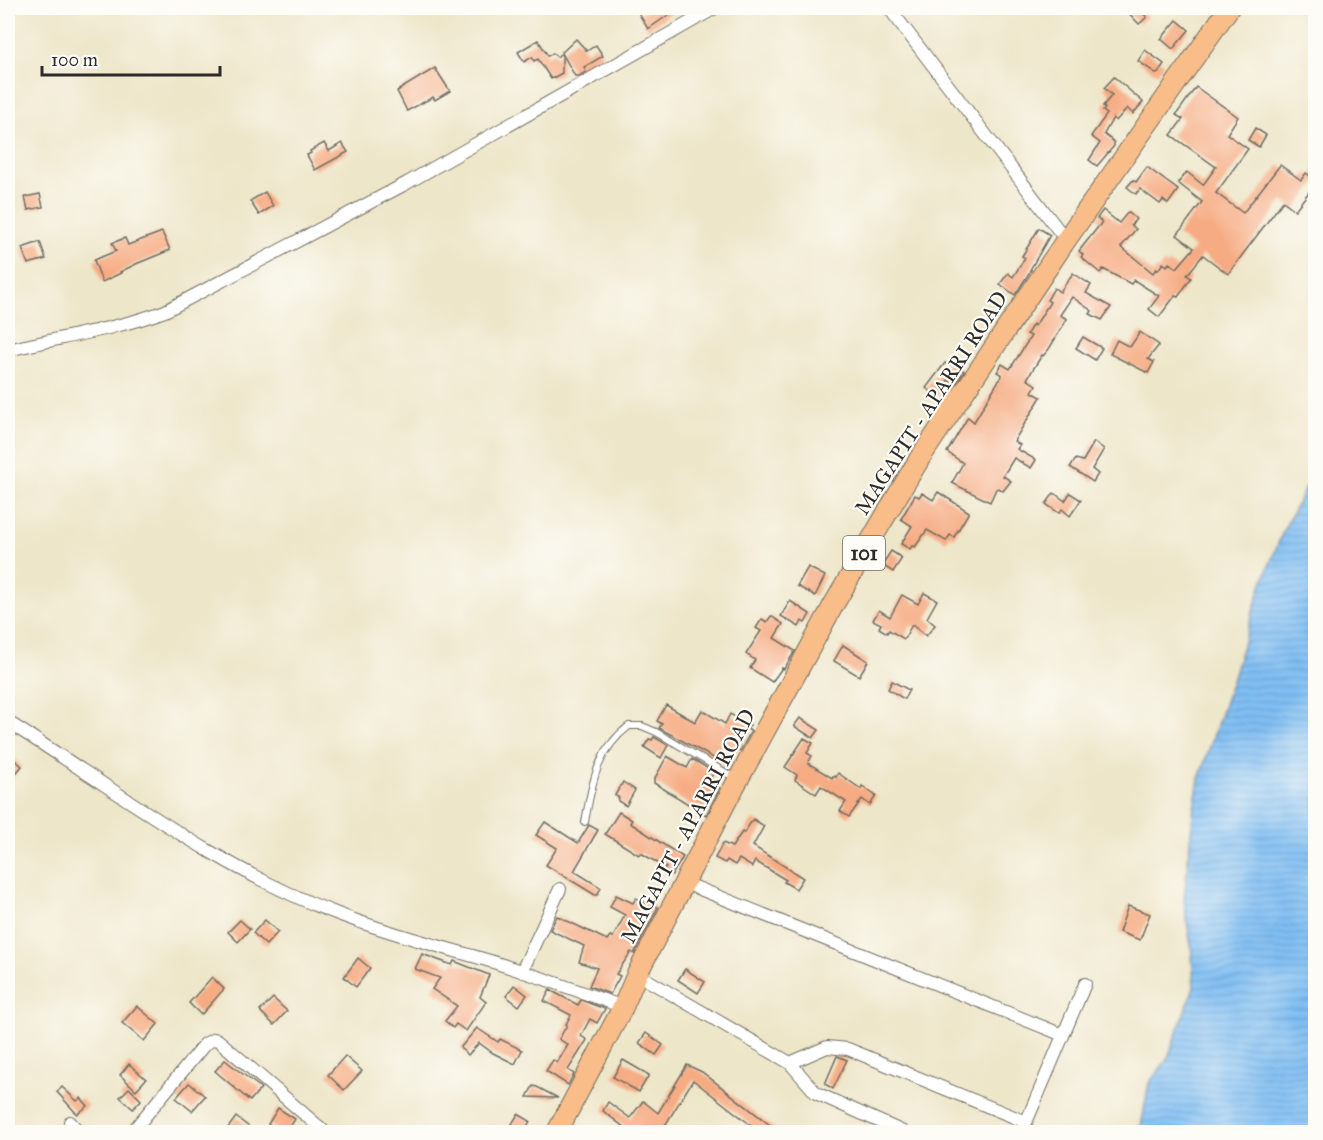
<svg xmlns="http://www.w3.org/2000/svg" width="1323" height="1140" font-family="'IM FELL Great Primer',serif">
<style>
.water{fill:url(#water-rules);stroke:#55748f;stroke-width:1.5}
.building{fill:#f6ab82}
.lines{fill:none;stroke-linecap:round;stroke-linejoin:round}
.service-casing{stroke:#6f6c62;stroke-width:8}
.minor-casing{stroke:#6f6c62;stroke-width:14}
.primary-casing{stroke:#6f6c62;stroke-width:22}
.service{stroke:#fff;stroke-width:6}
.minor{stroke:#fff;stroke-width:12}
.primary{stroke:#f8bd89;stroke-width:20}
.labels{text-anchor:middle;stroke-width:4.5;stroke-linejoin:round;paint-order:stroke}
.shield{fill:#fdfcf7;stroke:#6a6a68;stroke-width:1.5}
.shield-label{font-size:20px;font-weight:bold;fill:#2b2b2b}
.street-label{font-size:21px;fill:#2b2b2b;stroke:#fdfcf7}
</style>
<defs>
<pattern id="water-rules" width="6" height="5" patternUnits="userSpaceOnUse" patternTransform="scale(1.5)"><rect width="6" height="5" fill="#7fbef3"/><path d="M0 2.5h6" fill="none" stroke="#6ea3d0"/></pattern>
</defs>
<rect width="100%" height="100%" fill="#fdfcf7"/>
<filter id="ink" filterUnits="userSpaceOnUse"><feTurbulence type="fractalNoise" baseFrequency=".0167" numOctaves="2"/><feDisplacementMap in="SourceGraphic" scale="12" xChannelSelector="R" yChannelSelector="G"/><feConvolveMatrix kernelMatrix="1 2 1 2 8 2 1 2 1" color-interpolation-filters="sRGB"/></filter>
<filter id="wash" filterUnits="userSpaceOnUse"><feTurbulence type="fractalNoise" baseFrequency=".008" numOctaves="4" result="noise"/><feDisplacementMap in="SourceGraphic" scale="24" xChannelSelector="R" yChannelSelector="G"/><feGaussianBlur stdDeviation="1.35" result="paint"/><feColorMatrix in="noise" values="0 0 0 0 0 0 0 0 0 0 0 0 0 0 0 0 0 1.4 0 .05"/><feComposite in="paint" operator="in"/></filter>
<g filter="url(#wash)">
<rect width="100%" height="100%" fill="#eee6c9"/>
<path class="water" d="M1315 470V1132H1140L1149 1083 1167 1060 1194 987 1192 953 1184 900 1193 814 1199 779 1232 681 1261 586 1284 529Z"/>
<g id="blocks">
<g class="building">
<path d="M650 8H668L671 13 648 29 639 14Z"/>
<path d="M1124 8H1138L1147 17 1139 24Z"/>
<path d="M1177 20 1189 30 1173 49 1161 39Z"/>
<path d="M576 39 587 51 596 45 603 56 584 67 586 72 579 76H575L562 53V73L551 79 538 59 534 61 532 57 524 62 518 52 538 40 548 56 553 53 557 57Z"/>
<path d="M1145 50 1164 64 1157 74 1138 61Z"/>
<path d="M435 68 450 91 435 100 433 97 407 111 397 91Z"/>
<path d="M1114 77 1143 102 1133 114 1127 108 1116 121 1113 118 1104 134 1114 142V146L1097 166 1089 160 1100 143 1091 136 1107 114 1103 111 1105 108 1103 106 1112 95 1104 88Z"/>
<path d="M1196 87 1238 117 1227 134 1248 149 1216 193 1243 213 1280 165 1301 180 1306 173 1310 176 1316 168V183L1295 210 1283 201 1228 274 1203 255 1187 275 1191 278 1178 297 1175 296 1159 317 1149 309 1159 296 1134 280 1131 284 1103 269 1100 273 1081 257 1083 255 1079 251 1102 222 1097 218 1103 210 1119 223 1128 212 1136 219 1131 225 1136 229 1121 247 1153 273 1156 269 1158 270 1163 263 1167 266 1169 263 1177 268 1194 248 1177 235 1202 202 1178 183 1187 172 1203 185 1216 167 1171 135 1183 119 1176 115Z"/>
<path d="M1255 128 1266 135 1259 147 1248 140Z"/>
<path d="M324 143 329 151 342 143 348 152 315 170 307 155 311 153 310 151Z"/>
<path d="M1147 167 1178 190 1168 204 1163 200 1160 204 1140 189 1136 194 1127 187 1133 180 1136 182Z"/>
<path d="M265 192 273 206 259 215 250 201Z"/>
<path d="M40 194 43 207 28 210 25 197Z"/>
<path d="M1039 228 1050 235 1030 270H1031L1015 295 1000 284 1008 273 1013 277 1025 258 1022 256Z"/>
<path d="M162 232 170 250 136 264 120 272 121 273 102 282 94 260 116 251 112 243 125 238 128 245Z"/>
<path d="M40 242 46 259 28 264 22 248Z"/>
<path d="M1073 273 1091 285 1086 293 1111 307 1102 320 1090 314 1092 311 1072 297 1060 315 1067 319 1049 349 1043 356 1042 355 1027 379 1036 385 1032 392 1041 397 1014 441 1020 445 1017 449 1036 460 1031 468 1014 458 1003 476 1011 481 1003 491 998 488 996 489 990 502 952 483 963 463 947 452 968 417 974 422 1002 375 997 372 1002 364 1010 369 1031 336 1027 334 1033 324 1035 326 1050 302 1047 300 1054 288 1060 292Z"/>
<path d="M1140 332 1159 345 1148 359 1154 362 1148 373 1110 354 1117 340 1130 347Z"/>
<path d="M1083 337 1102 348 1095 360 1076 348Z"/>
<path d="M945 363 949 365 951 363 964 371 955 385 948 380 938 396 926 388Z"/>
<path d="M1094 442 1104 449 1092 469 1098 474 1093 482 1070 467 1076 459 1083 461Z"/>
<path d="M938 492 969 512 954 537 950 535 946 541 927 530 915 547 912 546 910 549 901 544 912 526 901 519 915 495 919 497 922 493 933 500Z"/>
<path d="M1054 493 1065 501 1070 493 1081 500 1070 516 1062 509 1059 513 1046 504Z"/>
<path d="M891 551 902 558 893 572 882 565Z"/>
<path d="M808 567 825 576 815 596 797 586Z"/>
<path d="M924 593 937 600 927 618 935 625 926 636 912 625 904 639 889 630 887 633 879 628 881 624 873 620 879 610 890 617 902 595 918 604Z"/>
<path d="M790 601 810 614 805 623 802 621 799 627 781 616Z"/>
<path d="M771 616 783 624 774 638 795 651 784 669 782 668 772 682 750 668 755 660 746 654 761 631 756 628 762 619 767 622Z"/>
<path d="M843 645 868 661 859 676 834 661Z"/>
<path d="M892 681 909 690 904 699 888 689Z"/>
<path d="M666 705 695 722 702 710 725 724 730 714 750 725 747 729 751 731 740 751 737 749 728 766 659 728 662 724 657 721Z"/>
<path d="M800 718 819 730 813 738 794 726Z"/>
<path d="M654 737 668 745 661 758 644 747 649 739 652 740Z"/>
<path d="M804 738 813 743 807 753 812 756 808 763 832 778 833 776 836 777 838 773 861 789 862 786 876 796 870 805 862 799 849 817 840 811 846 802 821 786 816 794 795 780 797 775 785 767Z"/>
<path d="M8 754 22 766 8 783Z"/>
<path d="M667 756 687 768 692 759 714 772 709 781 720 788 706 815 654 783V780Z"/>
<path d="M623 782 635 790 626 806 618 801 619 798 615 795Z"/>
<path d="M619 812 632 820 630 823 683 857 672 875 664 870 666 868 641 853 639 855 605 834Z"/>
<path d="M753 819 764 826 753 846 803 878 796 889 784 882 786 880 755 861 752 867 739 859 735 865 727 860 725 863 715 858 723 843 732 847 742 832 744 833Z"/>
<path d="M545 822 578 843 589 825 598 830 574 871 600 887 601 888 597 895H595L546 865 557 848 536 835Z"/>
<path d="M616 895 633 903 636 898 647 904 648 902 658 907 636 950 634 954 631 952 616 974 620 976 610 994 589 986 597 968 579 962 584 946 550 930 557 916 607 940 610 936 613 937 625 915 610 907Z"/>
<path d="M1128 906 1150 914 1140 940 1119 932Z"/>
<path d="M240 920 250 929 238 942 228 932Z"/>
<path d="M265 920 278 932 266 945 253 933Z"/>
<path d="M422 954 452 965 454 961 489 975 480 997 486 1002 466 1031 456 1024 453 1028 445 1021 457 1006 432 989 440 978 415 969Z"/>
<path d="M358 958 370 968 356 987 344 977Z"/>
<path d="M685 969 705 982 698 993 678 980Z"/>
<path d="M212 977 224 989 201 1015 189 1003Z"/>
<path d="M514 985 527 995 519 1006 506 996Z"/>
<path d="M550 990 578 1005 581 1000 605 1009 597 1023 590 1019 581 1036 587 1040 568 1070 574 1074 568 1085 546 1071 553 1060 557 1063 568 1045 559 1039 567 1025 566 1024 571 1015 544 1001Z"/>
<path d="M273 998 287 1011 274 1025 260 1011Z"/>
<path d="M137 1006 158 1024 144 1041 122 1023Z"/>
<path d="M477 1028 498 1042 500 1039 522 1050 515 1064 493 1053 479 1043 468 1055 460 1048Z"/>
<path d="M646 1033 663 1045 656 1055 639 1043Z"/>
<path d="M345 1056 362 1071 344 1090 328 1075Z"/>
<path d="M837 1056 847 1060 833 1089 825 1084Z"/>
<path d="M225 1060 261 1088 250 1101 215 1071Z"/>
<path d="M623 1060 649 1075 639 1092 613 1077Z"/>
<path d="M129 1064 146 1079 136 1090 120 1075Z"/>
<path d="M687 1065 702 1072 779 1132H760L693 1080 661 1132H622L625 1128 603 1111 608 1102 630 1118 643 1101 658 1113Z"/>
<path d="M189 1083 205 1096 192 1111 176 1098Z"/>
<path d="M533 1086 537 1087 558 1098 527 1097Z"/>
<path d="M62 1087 77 1101 81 1098 88 1106 77 1114 57 1092Z"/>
<path d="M129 1088 141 1100 133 1109 120 1097Z"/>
<path d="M278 1108 295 1119 287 1132H280L268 1124Z"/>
<path d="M518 1114 530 1121 524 1132 510 1127Z"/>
<path d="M236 1117 249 1127 245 1132H225Z"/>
</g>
</g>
</g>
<g filter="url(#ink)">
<use href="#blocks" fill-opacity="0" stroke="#6f6c62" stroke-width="1.5"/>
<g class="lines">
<defs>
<path id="service" d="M585 822C592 784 596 751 629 726H642L656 732 735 778"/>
<g id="minor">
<path d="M889 8 1066 240"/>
<path d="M8 350C61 337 114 330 165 311L407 183 715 8"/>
<path d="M8 722C115 789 218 869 338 914 387 933 439 946 490 961 535 975 579 991 623 1007"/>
<path d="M685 883 1063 1035"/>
<path d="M522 971 560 889"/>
<path d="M637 974 790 1063 816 1093 903 1132"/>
<path d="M790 1063 827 1047 848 1049 1026 1122"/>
<path d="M70 1122 79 1132"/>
<path d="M132 1132 205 1044 214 1039 218 1040 325 1132"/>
<path d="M1022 1132 1085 984"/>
</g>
<path id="primary" d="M557 1132 623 1007 637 974 726 802 834 604 880 525 920 458 1066 240 1229 8"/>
</defs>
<use href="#service" class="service-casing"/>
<use href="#minor" class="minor-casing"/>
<use href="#primary" class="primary-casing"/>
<use href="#service" class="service"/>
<use href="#minor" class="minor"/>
<use href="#primary" class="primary"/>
</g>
</g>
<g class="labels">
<rect class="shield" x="843" y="536" width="42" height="34" rx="4.5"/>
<g class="shield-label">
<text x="864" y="560">101</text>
</g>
<g class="street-label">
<text transform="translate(931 403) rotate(-57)" y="7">MAGAPIT - APARRI ROAD</text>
<text transform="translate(688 826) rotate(-62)" y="7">MAGAPIT - APARRI ROAD</text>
</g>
</g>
<rect width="1323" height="1140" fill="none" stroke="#fdfcf7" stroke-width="30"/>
<path d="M42 66v9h178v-9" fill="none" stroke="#2b2b2b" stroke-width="3"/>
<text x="51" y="66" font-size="18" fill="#2b2b2b" stroke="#fdfcf7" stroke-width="4.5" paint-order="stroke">100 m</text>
</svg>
